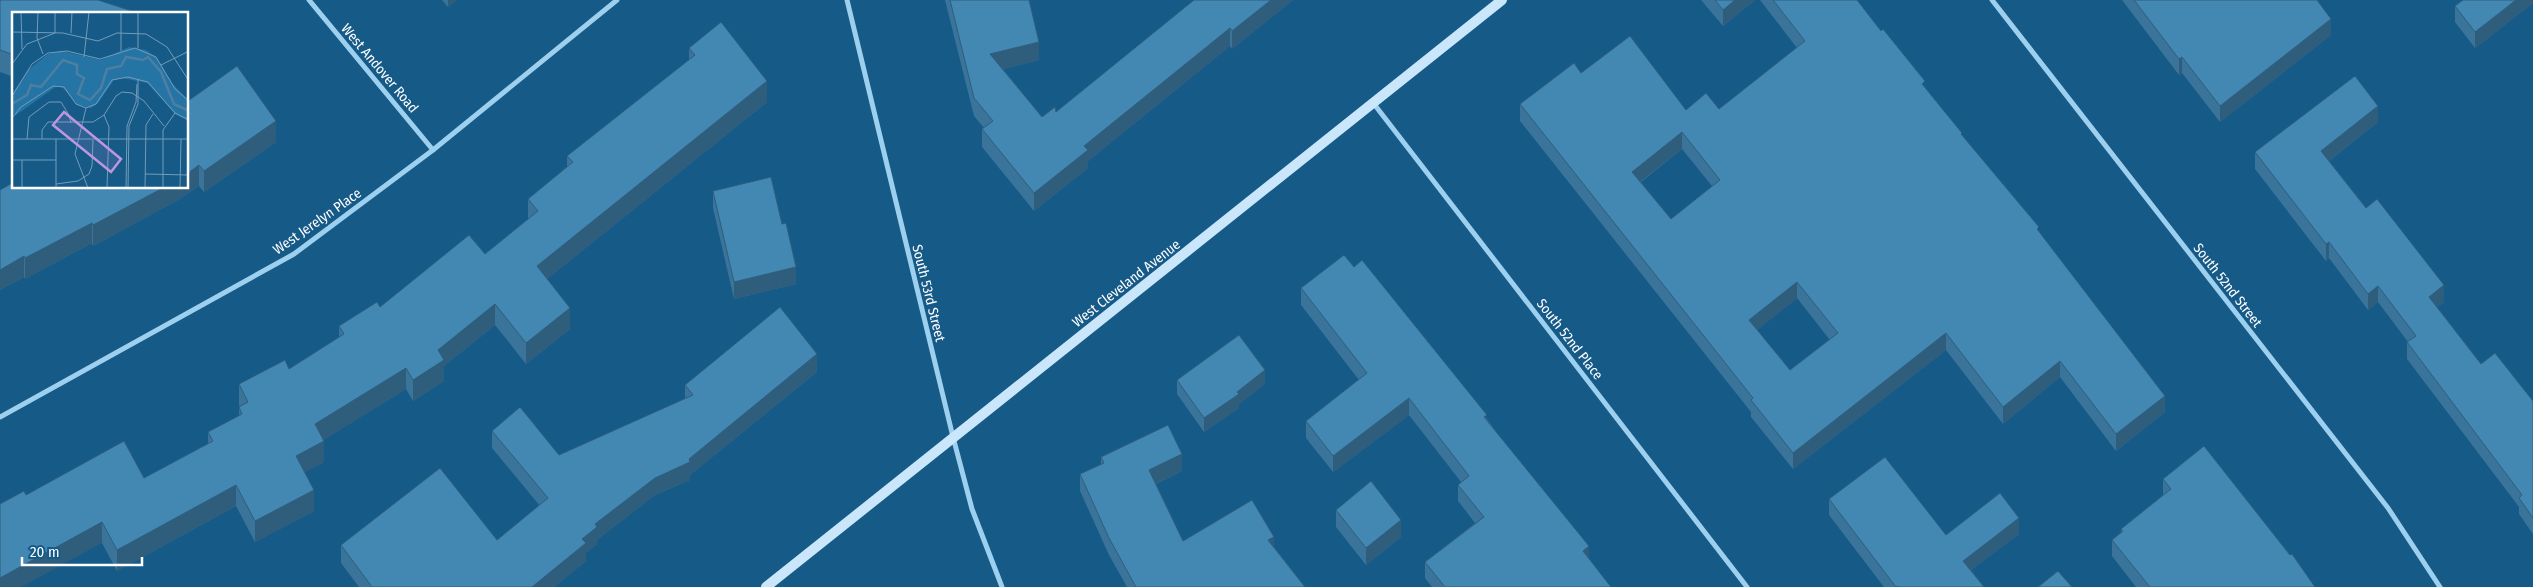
<svg xmlns="http://www.w3.org/2000/svg" width="2533" height="587" font-family="'Fira Sans Condensed',sans-serif">
<style>
.lines{fill:none;stroke-linecap:round;stroke-linejoin:round}
.street{stroke:#9dcfee;stroke-width:5}
.secondary{stroke:#cae6fa;stroke-width:10}
.wall{fill:#3a749a;fill-rule:evenodd}
.shaded-wall{fill:#2f5e7d}
.building{fill:#4387b3;stroke:#2f5e7d;fill-rule:evenodd}
.labels{text-anchor:middle;stroke-width:4;stroke-linejoin:round;paint-order:stroke}
.street-label{font-size:14px;fill:#fff;stroke:#165a88}
.inset-river{fill:none;stroke:#4d7fa0;stroke-width:2.5}
.inset-road{fill:none;stroke:#739cb8;stroke-width:1}
.view{fill:#bd96df;fill-opacity:0.15;stroke:#bd96df;stroke-width:2.5}
.inset-edge{fill:none;stroke:#fff;stroke-width:2.5}
</style>
<rect width="100%" height="100%" fill="#165a88"/>
<g class="lines">
<g class="street">
<path d="M309 0 433 150"/>
<path d="M847 0 953 437 972 509 1002 587"/>
<path d="M1992 0 2388 508 2440 587"/>
<path d="M1374 104 1747 587"/>
<path d="M0 417 294 254 433 150 617 0"/>
</g>
<path class="secondary" d="M766 587 1502 0"/>
</g>
<g class="wall">
<path d="M0 0 14 14V77L0 72Z"/>
<path d="M442 0H457L448 7Z"/>
<path d="M945 0H1029L1039 60 1003 69 1042 117 1056 112 1193 1V0H1293L1232 49 1230 46 1088 161V168L1034 211 982 147V129L984 128 974 116Z"/>
<path d="M1701 0H1755L1723 26Z"/>
<path d="M1760 0H1857L1925 87 1962 136 2039 231 2165 412 2116 451 2060 377 2003 424 1946 350 1793 469 1751 417V412L1520 121V104L1581 73 1686 110 1719 109 1797 48ZM1682 149 1712 186 1671 219 1641 182ZM1797 298 1830 340 1790 370 1757 330Z"/>
<path d="M2122 0H2317L2331 35 2220 122 2182 73 2179 75Z"/>
<path d="M2533 0V3L2475 48 2455 22V6Z"/>
<path d="M689 48 767 102 547 279 570 329 526 364 495 325 444 366V381L413 401 406 389 323 440 324 462 304 472 314 511 255 542 236 506 117 571 102 543 26 495 144 478 208 444V432L239 416V407H240L239 405V384L289 369 339 337V326L380 307 485 254 528 219V199L567 167V156L689 60Z"/>
<path d="M188 101 276 142 204 192 199 186 178 200 93 246 92 243 25 279 24 277 0 290V190L188 188Z"/>
<path d="M2378 122 2329 161 2366 208 2444 302 2437 307 2481 364 2533 401V534L2519 514V507L2407 359V342H2408L2378 302 2368 310 2329 258 2326 261 2255 169V152Z"/>
<path d="M713 191 796 284 734 299 713 208Z"/>
<path d="M1354 267 1487 419 1589 559 1611 587H1432L1425 578V562L1475 523 1458 501V485L1461 482 1409 415 1333 472 1306 438V421L1359 380 1301 305V288Z"/>
<path d="M817 372 690 475V480L655 495 597 540V544L586 553V561L554 587H359L341 563V545L497 540 540 506 492 448V431L559 455 685 399V385Z"/>
<path d="M1177 380 1265 384 1239 404V408L1204 432 1177 394Z"/>
<path d="M1101 457 1182 471 1156 484 1183 541 1274 547 1305 587H1127L1109 555 1080 491V474L1101 464Z"/>
<path d="M2163 479 2315 587H2136L2112 556V540L2121 533V529L2163 495Z"/>
<path d="M1829 499 1946 535 2019 534 1971 570 1984 587H1884L1829 515Z"/>
<path d="M1336 510 1401 537 1366 565 1336 527Z"/>
</g>
<g class="shaded-wall">
<path d="M448 0H457L448 7Z"/>
<path d="M1271 0H1293L1232 49V31Z"/>
<path d="M1735 0H1755L1723 26V10Z"/>
<path d="M2516 0H2533V3L2475 48V32Z"/>
<path d="M2331 19V35L2220 122V106Z"/>
<path d="M1230 28V46L1088 161V168L1034 211V193L1084 146Z"/>
<path d="M1039 42V60L990 72V54Z"/>
<path d="M2182 57V73L2179 75V59Z"/>
<path d="M767 81V102L537 287V266Z"/>
<path d="M2378 106V122L2321 167V151Z"/>
<path d="M276 121V142L204 192V171Z"/>
<path d="M1682 132V149L1632 188V172Z"/>
<path d="M199 165V186L178 200 93 246V225L163 188H188V173Z"/>
<path d="M92 223V243L25 279V258Z"/>
<path d="M2329 242V258L2326 261V244Z"/>
<path d="M24 256V277L0 290V270Z"/>
<path d="M796 267V284L734 299V282Z"/>
<path d="M1797 282V298L1749 337V320Z"/>
<path d="M2444 285V302L2429 313V297Z"/>
<path d="M2378 286V302L2368 310V294Z"/>
<path d="M495 304V325L444 366V381L413 401V380L438 350Z"/>
<path d="M570 308V329L526 364V343Z"/>
<path d="M1946 333V350L1793 469V453Z"/>
<path d="M817 354V372L690 475V480L655 495 597 540V544L586 553V561L554 587H532L595 524 655 478 689 459Z"/>
<path d="M2060 361V377L2003 424V407Z"/>
<path d="M406 368V389L315 445V424Z"/>
<path d="M1265 370V384L1239 404V408L1204 432V418Z"/>
<path d="M2165 396V412L2116 451V434Z"/>
<path d="M1409 398V415L1333 472V456Z"/>
<path d="M324 441V462L296 477V456Z"/>
<path d="M1182 454V471L1149 487V470Z"/>
<path d="M236 485V506L117 571V550Z"/>
<path d="M314 490V511L255 542V521Z"/>
<path d="M2019 518V534L1963 576V561Z"/>
<path d="M1401 520V537L1366 565V548Z"/>
<path d="M102 522V543L21 587H0V578Z"/>
<path d="M1274 537V554L1268 540Z"/>
<path d="M1589 546V563L1583 551Z"/>
</g>
<g class="building">
<path d="M0 0H98L141 14H14V55L0 50Z"/>
<path d="M950 0H1029L1039 42 990 54 1042 117 1055 107 1056 112 1194 0H1271L1232 31 1230 28 1084 146 1088 150 1034 193 982 129 993 121 974 98Z"/>
<path d="M1715 0H1735L1723 10Z"/>
<path d="M1773 0H1857L1881 31 1883 29 1925 81 1922 84 1962 133 1961 134 2039 227 2037 229 2165 396 2116 434 2060 361 2003 407 1946 333 1793 453 1751 400 1753 398 1520 104 1574 63 1581 73 1630 36 1686 110 1706 93 1719 109 1805 41ZM1682 132 1720 180 1671 219 1632 172ZM1797 282 1838 333 1790 370 1749 320Z"/>
<path d="M2134 0H2317L2331 19 2220 106 2182 57 2179 59Z"/>
<path d="M2463 0H2516L2475 32 2455 6Z"/>
<path d="M721 22 767 81 537 266 570 308 526 343 495 304 438 350 444 360 413 380 406 368 315 424 324 441 296 456 314 490 255 521 236 485 117 550 102 522 0 578V504L24 491 26 495 124 441 144 478 213 441 208 432 242 414 239 407 248 402 239 384 285 360 289 369 344 334 339 326 377 302 380 307 469 235 485 254 538 211 528 199 573 162 567 156 695 55 689 48Z"/>
<path d="M237 66 276 121 204 171 199 165 188 173V101Z"/>
<path d="M2355 76 2378 106 2321 151 2366 208 2377 199 2444 285 2429 297 2481 364 2495 353 2533 401V518L2519 498 2522 495 2407 342 2416 336 2378 286 2368 294 2329 242 2326 244 2255 152Z"/>
<path d="M771 177 782 224 786 223 796 267 734 282 713 191Z"/>
<path d="M14 182V188H163L93 225 92 223 25 258 24 256 0 270V190Z"/>
<path d="M1344 255 1354 267 1362 260 1466 389 1487 415 1484 417 1589 546 1583 551 1611 587H1445L1425 562 1484 517 1458 485 1469 476 1409 398 1333 456 1306 421 1367 373 1301 288Z"/>
<path d="M780 307 817 354 689 459 690 462 655 478 595 524 597 527 582 539 586 543 532 587H372L341 545 440 468 497 540 548 498 492 431 520 407 559 455 693 395 685 385Z"/>
<path d="M1239 335 1265 370 1237 392 1239 394 1204 418 1177 380Z"/>
<path d="M1168 425 1182 454 1149 470 1183 541 1252 500 1274 537 1268 540 1305 587H1136L1109 538 1080 474 1104 463 1101 457Z"/>
<path d="M2204 446 2290 555 2292 554 2315 587H2150L2112 540 2123 531 2121 529 2171 489 2163 479Z"/>
<path d="M1885 457 1946 535 2000 493 2019 518 1963 561 1984 587H1899L1898 586 1896 587 1829 499Z"/>
<path d="M1371 481 1401 520 1366 548 1336 510Z"/>
<path d="M2058 571 2072 587H2038Z"/>
</g>
<g class="labels">
<g class="street-label">
<text transform="translate(380 68) rotate(50)" y="5">West Andover Road</text>
<text transform="translate(317 221) rotate(-35)" y="5">West Jerelyn Place</text>
<text transform="translate(1126 283) rotate(-38)" y="5">West Cleveland Avenue</text>
<text transform="translate(2228 285) rotate(52)" y="5">South 52nd Street</text>
<text transform="translate(929 293) rotate(76)" y="5">South 53rd Street</text>
<text transform="translate(1570 339) rotate(52)" y="5">South 52nd Place</text>
</g>
</g>
<g transform="translate(12 12)">
<rect width="176" height="176" fill="#165a88"/>
<path d="M117 35 134 38 145 46 160 71 176 88V109L163 102 135 71 110 66 102 68 86 91 79 96 65 93 51 76 45 74 4 103 0 101V83L16 58 36 42 50 39 89 48Z" fill="#2574a6"/>
<path class="inset-river" d="M0 92 15 83 19 73 29 75 51 48 65 53V62L72 66 66 82 78 88 89 76 95 57 109 54 114 45 131 48 136 45 149 60 162 92 177 99"/>
<path class="inset-road" d="M9 0 10 37M26 0 25 26 31 42M0 20 51 21 86 29 105 21 134 22 155 35 177 69M59 21 60 0M126 36V0M109 39V0M72 45 77 0M0 52 15 32 43 21V0M149 53 177 39M0 84 20 52 36 41 55 39 88 47 123 36 144 45 163 77 177 89M74 96 63 142 76 176M92 103 97 115 95 176M0 106 9 95 41 74 52 75 64 92 74 96 84 92 100 68 116 65 136 70 163 101 177 108M0 127H177M15 127 17 105 37 90H49L57 103 59 111M30 127V118L36 110H81L92 103 104 84 110 80 120 81 132 89 152 114M0 148H44M133 162 177 163M44 172 66 169 77 162 80 154 81 128M10 176V148M44 176V127M114 176 115 114 124 90 125 72M116 176 117 114 126 92V67M133 176 134 113 141 102M151 176V118L163 101M168 176 169 127"/>
<path class="view" d="M52 100 109 147 99 160 41 113Z"/>
<rect width="176" height="176" class="inset-edge"/>
</g>
<path d="M22 557v8h120v-8" fill="none" stroke="#ffffff" stroke-width="2.5"/>
<text x="30" y="557" font-size="15" fill="#ffffff" stroke="#165a88" stroke-width="4" paint-order="stroke">20 m</text>
</svg>
